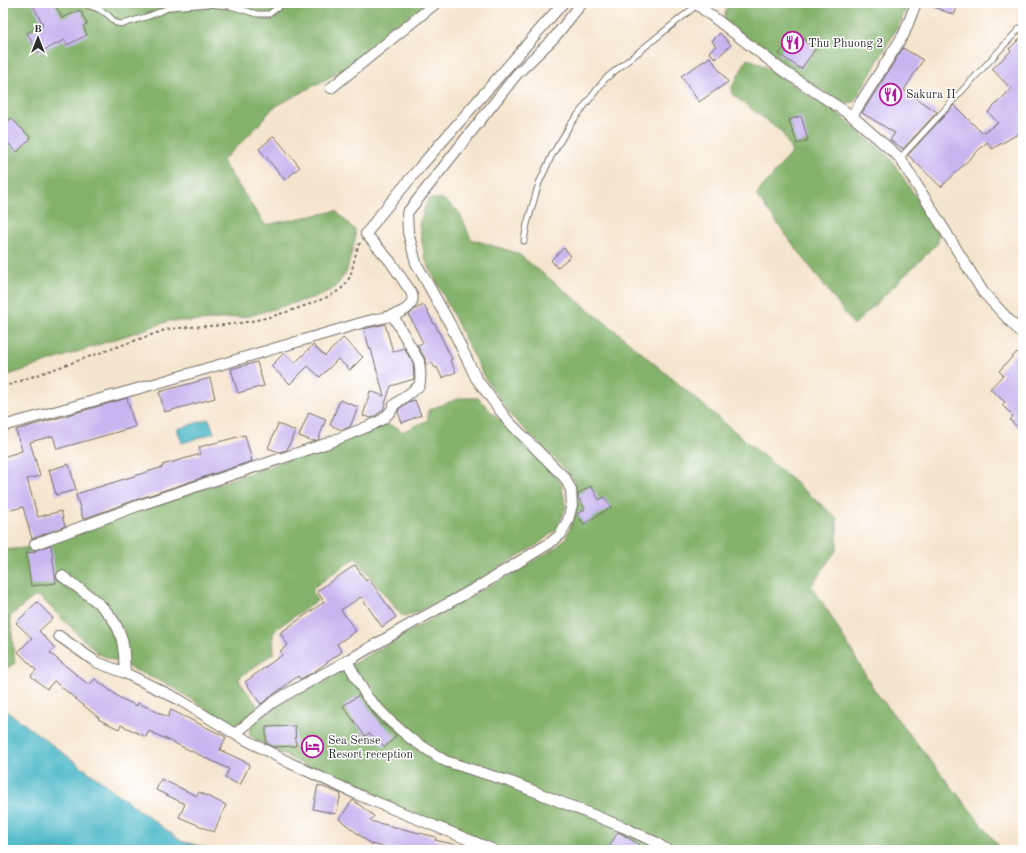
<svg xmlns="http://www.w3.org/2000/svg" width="1026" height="853" font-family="'Old Standard TT',serif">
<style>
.forest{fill:#84b26c;stroke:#586e4c}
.water{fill:#4cb8c8;stroke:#3c727a}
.building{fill:#c8b5f0}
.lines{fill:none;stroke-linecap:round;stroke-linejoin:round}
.service-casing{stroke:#726c64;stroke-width:7}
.minor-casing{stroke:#726c64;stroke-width:12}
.path{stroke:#726c64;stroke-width:2;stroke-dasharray:3 3;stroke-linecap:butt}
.service{stroke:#fff;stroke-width:5}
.minor{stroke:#fff;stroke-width:10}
.labels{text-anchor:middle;stroke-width:3;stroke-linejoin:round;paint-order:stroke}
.poi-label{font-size:12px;fill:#2b2b2b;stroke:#fff;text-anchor:start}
</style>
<rect width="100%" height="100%" fill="#fff"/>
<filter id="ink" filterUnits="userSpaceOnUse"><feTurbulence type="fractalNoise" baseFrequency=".025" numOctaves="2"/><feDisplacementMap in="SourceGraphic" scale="8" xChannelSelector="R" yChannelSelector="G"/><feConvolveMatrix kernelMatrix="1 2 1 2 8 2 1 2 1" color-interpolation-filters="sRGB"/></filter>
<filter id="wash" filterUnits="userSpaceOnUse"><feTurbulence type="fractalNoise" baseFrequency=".012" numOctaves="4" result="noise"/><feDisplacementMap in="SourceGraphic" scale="16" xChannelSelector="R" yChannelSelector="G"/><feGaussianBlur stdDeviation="0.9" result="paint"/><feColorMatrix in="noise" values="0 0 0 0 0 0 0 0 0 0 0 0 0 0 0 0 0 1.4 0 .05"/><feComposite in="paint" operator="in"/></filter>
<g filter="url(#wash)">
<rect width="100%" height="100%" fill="#f6e5ce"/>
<g class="forest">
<path d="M3 3H426L343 70 273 108 254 130 222 161 265 225 336 211 355 230V240L346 273 335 288 315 297 249 316 201 321H169L3 377Z"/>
<path d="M728 3H908L901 21 854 102 843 103 786 68 723 22Z"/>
<path d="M747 59 757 62 839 114 890 158 938 230V243L854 325 756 195 792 152 782 132 733 95 732 87Z"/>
<path d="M428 199H443L459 212 471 239 517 253 617 332 837 518V549L811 586 828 611 875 691 1002 850H504C458 829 411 813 365 794 325 777 287 757 250 736V726L271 709 358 661 554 549 566 538 573 520 576 504 575 482 560 464 513 418 485 378 425 259 419 224Z"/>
<path d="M460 398H478L544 465 561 483 566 507 557 529 537 545 452 595 408 616 401 615 356 559 352 560 313 588V592L317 601 277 628 273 634 274 653 240 677 239 681 257 705 255 711 238 725 228 723 171 686 97 653 40 597H34L10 616 15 663 3 671V550L35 547 388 425 398 428 402 432 428 420V410Z"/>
</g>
<g class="water">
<path d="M209 419 214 433 182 443 177 429Z"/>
<path d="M3 708 181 841 214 850H3Z"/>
</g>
<g id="blocks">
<g class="building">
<path d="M32 3H54L62 18 80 10 87 24 83 26 87 35 67 45 65 40 38 53 27 33 43 25Z"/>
<path d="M926 3H959L954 15 926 4Z"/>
<path d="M795 32 816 48 801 69 779 54Z"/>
<path d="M720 33 731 45 716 59 709 52 716 46 712 41Z"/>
<path d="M1023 35V131L992 149 987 142 941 187 908 155 954 105 982 133 998 123 988 112 1011 89 992 69 1011 51 1009 49Z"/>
<path d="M903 48 923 60 904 90 937 112 903 149 890 140 895 133 862 113Z"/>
<path d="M710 57 728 82 699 102 681 76Z"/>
<path d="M801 116 808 140 797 144 789 120Z"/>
<path d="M11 118 31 138 17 152 3 138V127Z"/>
<path d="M274 136 300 167 285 180 259 149Z"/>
<path d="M564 248 571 256 557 268 551 260Z"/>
<path d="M424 305 434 324H435L452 359 450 360 456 372 442 378 437 367 435 368 432 363 426 366 425 358 417 345 423 343 409 315 415 309Z"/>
<path d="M385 324 393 352 404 348 413 363 414 379 391 386 383 410 372 418 363 416 370 391 384 396 371 349 370 350 364 329Z"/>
<path d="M343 338 363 357 350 370 338 359 320 377 308 366 290 384 271 366 284 353 295 363 313 345 325 356Z"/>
<path d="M1017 352 1023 358V432L1010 420 1013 416 1002 405 1005 402 990 389 1003 375 999 371Z"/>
<path d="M257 362 264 386 238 393 231 369Z"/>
<path d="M210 378 215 398 165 412 159 392Z"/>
<path d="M127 398 135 427 57 449 53 436 30 442 40 476 27 479 38 517 61 511 65 526 32 539 23 507 3 512V457L22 451 16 430Z"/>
<path d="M340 400 358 407 350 427 342 430 330 425Z"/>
<path d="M415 400 421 415 402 423 398 412 399 409 408 402Z"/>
<path d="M309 412 326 419 318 440 312 441 299 436Z"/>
<path d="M278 424 295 431 287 450 279 452 268 448Z"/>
<path d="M245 435 252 461 138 499 83 519 76 494 163 467 162 465 201 454 199 447Z"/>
<path d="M69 464 76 490 56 495 49 470Z"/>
<path d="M591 486 599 500 604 497 611 507 584 524 577 514 585 509 578 497V494Z"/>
<path d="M51 545 56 583 31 586 26 553 35 552V550Z"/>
<path d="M355 565 366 581 369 579 396 617 382 627 361 597 341 610 356 631 337 644 342 652 312 673 300 679 298 676 261 704 245 682 283 654 280 651 288 645 280 633 324 602 317 591Z"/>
<path d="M37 602 53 618 39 631 55 648 50 653 89 685 95 679 120 698 137 706 138 703 168 717 171 710 226 737 220 750 250 764 240 785 225 778 229 769 149 731 146 737 121 725 119 729 98 719 99 718 54 681 47 689 31 676 36 670 18 652 32 638 16 623Z"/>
<path d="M359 695 382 725 383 724 396 736 385 747 369 733 365 736 343 706Z"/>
<path d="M295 726 296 746 273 747 266 743V727Z"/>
<path d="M161 779 197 796 199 792 226 805 214 832 179 817 185 804 156 790Z"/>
<path d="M318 785 341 794 336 814 313 809Z"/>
<path d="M353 800 374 816 370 821 436 837 435 840 462 846 461 850H400L371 844 339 819Z"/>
<path d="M618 832 622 834 648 850H607Z"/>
</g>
</g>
</g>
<g filter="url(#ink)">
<use href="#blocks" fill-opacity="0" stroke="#726c64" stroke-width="1"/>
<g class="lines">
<defs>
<g id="service">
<path d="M82 3 98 9 107 14 116 23 123 24 149 16 171 7 208 4 230 6 257 14H269L284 3"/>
<path d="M900 158 1020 28 1023 27"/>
<path d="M524 241 527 224 539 183 552 155 570 125 605 79 697 5"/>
</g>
<g id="minor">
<path d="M582 3 554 38 517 74 407 213 408 232 416 263 450 324 476 378 508 421 565 478 571 490 572 505 568 520 561 534 550 543 481 585 409 625 347 661 367 697 389 720 411 739 445 761 511 782 623 827 655 842 667 850"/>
<path d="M695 3 782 70 852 116 900 158 983 292 1023 335"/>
<path d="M331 88 436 3"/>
<path d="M852 116 904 34 916 3"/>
<path d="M3 426 144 387 368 321C381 318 421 313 411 292L390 261 366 234 380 215 420 167 563 3"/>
<path d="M35 544 140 505 325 444 374 424 383 419 391 411 394 405 419 386C422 378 420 369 419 361L393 316"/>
<path d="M62 576C83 592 109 606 119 631 125 644 124 660 125 673"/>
<path d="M59 636 96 662 125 673 178 699 235 734 272 703 285 695 347 661"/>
<path d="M235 734 290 763 361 796 494 850"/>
</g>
</defs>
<use href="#service" class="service-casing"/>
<use href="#minor" class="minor-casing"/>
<path class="path" d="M3 387 165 330C187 326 209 327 232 324 259 321 286 313 312 303 323 299 336 294 344 286 354 275 353 256 360 243"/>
<use href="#service" class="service"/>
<use href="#minor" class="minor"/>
</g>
</g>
<defs>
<symbol id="restaurant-ring" viewBox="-11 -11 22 22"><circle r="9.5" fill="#fff" stroke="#b5179e" stroke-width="1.5"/><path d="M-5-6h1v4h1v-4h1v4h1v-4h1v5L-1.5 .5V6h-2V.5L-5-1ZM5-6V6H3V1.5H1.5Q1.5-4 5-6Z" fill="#b5179e"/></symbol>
<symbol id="hotel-ring" viewBox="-11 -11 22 22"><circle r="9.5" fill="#fff" stroke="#b5179e" stroke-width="1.5"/><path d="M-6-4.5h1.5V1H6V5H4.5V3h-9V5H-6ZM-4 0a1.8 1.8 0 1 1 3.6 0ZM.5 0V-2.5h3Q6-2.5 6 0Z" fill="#b5179e"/></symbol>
</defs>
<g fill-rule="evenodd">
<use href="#restaurant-ring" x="780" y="30" width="25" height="25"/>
<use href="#restaurant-ring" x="878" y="82" width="25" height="25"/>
<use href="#hotel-ring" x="300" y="734" width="25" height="25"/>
</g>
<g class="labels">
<g class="poi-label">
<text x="808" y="47">Thu Phuong 2</text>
<text x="906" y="98">Sakura II</text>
<text x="328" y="744">Sea Sense<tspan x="328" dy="14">Resort reception</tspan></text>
</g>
</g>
<rect width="1026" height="853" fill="none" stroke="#fff" stroke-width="16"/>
<g transform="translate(38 38)" stroke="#ffffff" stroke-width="3" paint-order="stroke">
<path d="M0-3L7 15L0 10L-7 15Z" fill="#2b2b2b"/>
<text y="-6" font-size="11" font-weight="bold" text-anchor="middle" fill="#2b2b2b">B</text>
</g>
</svg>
